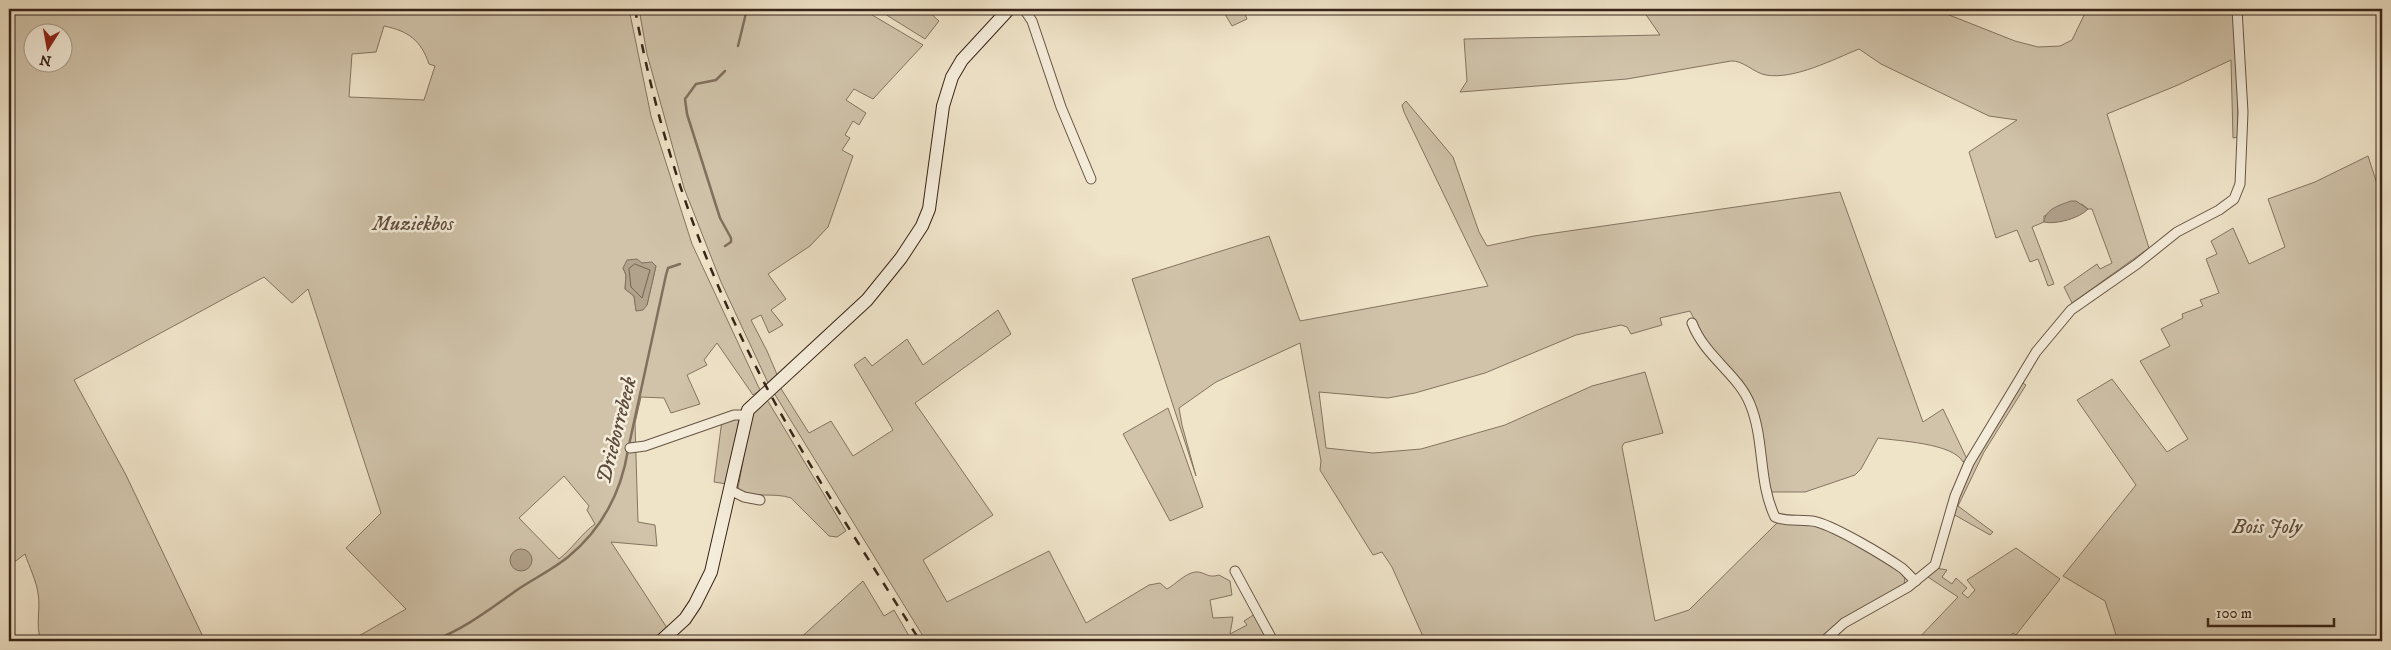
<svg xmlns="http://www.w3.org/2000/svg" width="2391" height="650" font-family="'IM FELL DW Pica',serif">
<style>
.green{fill:#d0c3aa;stroke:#847461;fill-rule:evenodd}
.water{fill:#b1a28c;stroke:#81705e}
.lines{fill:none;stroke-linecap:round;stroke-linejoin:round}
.shore{stroke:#746452;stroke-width:1}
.stream{stroke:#81705e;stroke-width:2.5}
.minor-casing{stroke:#665444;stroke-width:11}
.secondary-casing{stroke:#382518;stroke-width:14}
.minor{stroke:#f5eddb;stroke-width:9}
.secondary{stroke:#f5eddb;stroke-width:12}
.rail{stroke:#382518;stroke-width:2.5;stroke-dasharray:9 9;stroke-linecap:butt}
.labels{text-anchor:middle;stroke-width:5;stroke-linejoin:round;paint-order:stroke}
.park-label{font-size:20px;font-style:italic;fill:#5e4c3c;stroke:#f5eddb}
.water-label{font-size:21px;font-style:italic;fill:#5c4a3b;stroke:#f5eddb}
</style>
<rect width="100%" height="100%" fill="#efe3c8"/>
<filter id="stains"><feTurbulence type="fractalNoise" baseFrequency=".004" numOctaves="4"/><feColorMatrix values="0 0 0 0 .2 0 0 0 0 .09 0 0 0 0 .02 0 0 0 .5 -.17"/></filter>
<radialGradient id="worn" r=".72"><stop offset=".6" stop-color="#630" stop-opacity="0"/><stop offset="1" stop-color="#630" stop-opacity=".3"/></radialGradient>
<g class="green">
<path d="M9 9H629L651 116 692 244 760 390 753 395 717 343 704 360 707 365 687 375 700 404 671 413 664 398 641 397 635 423 638 522 655 525 657 546 611 542 669 631 657 641H350L406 609 346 548 381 513 308 289 292 303 264 277 74 380 126 475 205 641H41C35 624 41 610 38 593 36 580 29 566 25 554L9 566ZM384 26C408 31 421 40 429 64L435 66 424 100 349 97 352 54 376 52ZM32 32H62V62H32ZM642 263 656 266 647 305 636 310 634 296 625 289 626 275 623 268 626 265ZM564 476 589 506 587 510 595 524C582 533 573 548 559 559L519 518Z"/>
<path d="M639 9H862L923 45 873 99 854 89 846 100 866 113 859 125 853 121 845 135 850 138 842 150 853 156 828 227 810 246 768 274 786 299 771 310 783 325 769 333 761 315 751 320 767 351 779 379 769 385 721 282 684 188 647 54Z"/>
<path d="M877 9H926L939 21 925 39Z"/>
<path d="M1222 9H1243L1247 19 1232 26Z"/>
<path d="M1642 9H1934L2015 41 2038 47 2060 46 2072 40 2087 9H2234L2238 57V137L2233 138 2231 60 2178 85 2107 114 2149 248 2072 303 2064 287 2097 264 2100 269 2112 263 2092 209H2088L2082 204 2044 216V222L2032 227 2054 284 2048 286 2038 259 2030 262 2017 230 1996 238 1969 152 2017 120 1989 116 1881 64 1859 49C1834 59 1794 80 1766 75 1754 73 1743 60 1731 61L1627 79 1460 92 1467 81 1464 39 1660 35Z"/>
<path d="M1406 101 1453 157 1479 232 1487 246 1534 236 1840 192 1923 422 1943 409 1967 459 1963 462C1953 443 1898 441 1878 438L1861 469 1855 475 1805 492H1770L1755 405 1711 352 1690 311 1660 318 1662 325 1631 334 1627 327 1621 325 1576 335 1485 373 1415 393 1388 398 1319 392 1326 448 1373 453 1421 449 1505 425 1592 386 1645 372 1663 433 1624 443 1622 447 1655 621 1689 610 1779 521 1810 524 1836 533 1900 571 1905 577 1904 585 1840 621 1818 641H1425L1392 567 1382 552 1373 555 1320 470 1321 461 1300 343 1216 382 1179 408 1182 425 1196 476 1132 279 1269 236 1300 321 1488 286 1404 112 1402 105Z"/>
<path d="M2368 156 2382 199V641H2118L2105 601 2063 576 2136 485 2077 400 2112 379 2167 452 2188 439 2140 361 2170 346 2161 329 2183 318 2182 314 2203 306 2200 300 2219 293 2206 259 2217 254 2211 241 2233 228 2249 264 2285 247 2268 199 2315 182Z"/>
<path d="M998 310 1011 334 915 403 993 515 923 560 947 602 1049 551 1086 623 1149 585 1160 583 1167 589C1176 584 1184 574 1195 572 1205 571 1207 579 1219 575L1230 581 1232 595 1210 600 1213 618 1233 617 1230 634 1247 625 1244 621 1255 614 1269 641H926L774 393 780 387 809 433 831 421 853 456 893 430 854 365 865 357 872 366 907 339 923 365Z"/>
<path d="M2021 382 2026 385 1984 452 1958 506 1993 532 1990 535 1953 514 1964 478Z"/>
<path d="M766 398 846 531 837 537 829 536 791 498C774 492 754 499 738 489L751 414Z"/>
<path d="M1168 408 1203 507 1170 521 1123 434Z"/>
<path d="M739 419 727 484 714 482 722 420Z"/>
<path d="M2016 548 2060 579 2016 635 2013 633 2006 641H1916L1958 597 1928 577 1936 568 1947 570 1942 577 1952 584 1956 578 1967 588 1962 593 1968 598 1975 590 1967 580Z"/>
<path d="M863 581 884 616 894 610 912 641H797Z"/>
</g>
<g class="water">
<path d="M2071 201H2076L2088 209C2080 218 2056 225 2044 222 2045 209 2060 205 2071 201Z"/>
<path d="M637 259 642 263 652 262 656 266 647 305 643 310 636 311 634 296 625 289 626 275 623 268 627 260Z"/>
<circle cx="521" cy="560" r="11"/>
</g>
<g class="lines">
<path class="shore" d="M635 264 650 270 642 298 631 287 629 269Z"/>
<g class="stream">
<path d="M738 46 747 9"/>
<path d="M725 71 716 80 696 84 685 99 687 114 720 218 731 238V242L725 246"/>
<path d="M629 445 666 275 668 268 680 264"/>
<path d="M432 641C463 630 490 609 517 590 533 579 552 570 568 557 602 529 621 493 628 450"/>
</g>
<defs>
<g id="minor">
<path d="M1024 9 1032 21 1061 107 1091 179"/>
<path d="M1692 323C1705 357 1738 374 1750 404 1765 440 1758 482 1775 517 1788 523 1803 518 1817 522 1838 528 1883 555 1902 568 1907 572 1911 578 1916 581"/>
<path d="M630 448 645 446 734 415H746"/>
<path d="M730 490 744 497 760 500"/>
<path d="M1235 571 1273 641"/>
<path d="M1824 641 1844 623 1908 587 1935 565 1955 496 1969 463 2036 352 2071 310 2137 264 2177 232 2219 210 2234 199 2240 184 2243 112 2237 9"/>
</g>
<path id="secondary" d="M661 641 685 619 695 604 711 572 748 410 867 300 901 258 922 226 929 209 943 106 952 77 962 60 1009 9"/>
</defs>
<use href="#minor" class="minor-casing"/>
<use href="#secondary" class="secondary-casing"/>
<use href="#minor" class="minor"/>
<use href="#secondary" class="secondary"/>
<path class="rail" d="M635 9C655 119 689 226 737 328 788 437 856 539 920 641"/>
</g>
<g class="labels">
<g class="park-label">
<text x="413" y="230">Muziekbos</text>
<text x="2267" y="533">Bois Joly</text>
</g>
<g class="water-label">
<text transform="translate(616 430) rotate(-76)" y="7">Drieborrebeek</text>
</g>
</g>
<rect width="2391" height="650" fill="none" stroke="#efe3c8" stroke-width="30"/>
<rect x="10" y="10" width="2371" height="630" fill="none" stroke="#382518" stroke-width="2.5"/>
<rect x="15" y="15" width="2361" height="620" fill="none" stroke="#382518"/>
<g transform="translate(48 48) rotate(191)"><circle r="24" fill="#f5eddb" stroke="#a99d8d"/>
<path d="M0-4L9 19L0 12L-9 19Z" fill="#8f2418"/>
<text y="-8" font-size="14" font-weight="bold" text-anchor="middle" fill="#382518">N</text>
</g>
<path d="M2208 618v8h126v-8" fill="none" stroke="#382518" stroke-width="2.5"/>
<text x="2216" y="618" font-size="15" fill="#382518" stroke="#f5eddb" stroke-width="4" paint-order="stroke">100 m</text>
<rect width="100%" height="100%" filter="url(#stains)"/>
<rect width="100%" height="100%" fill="url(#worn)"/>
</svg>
